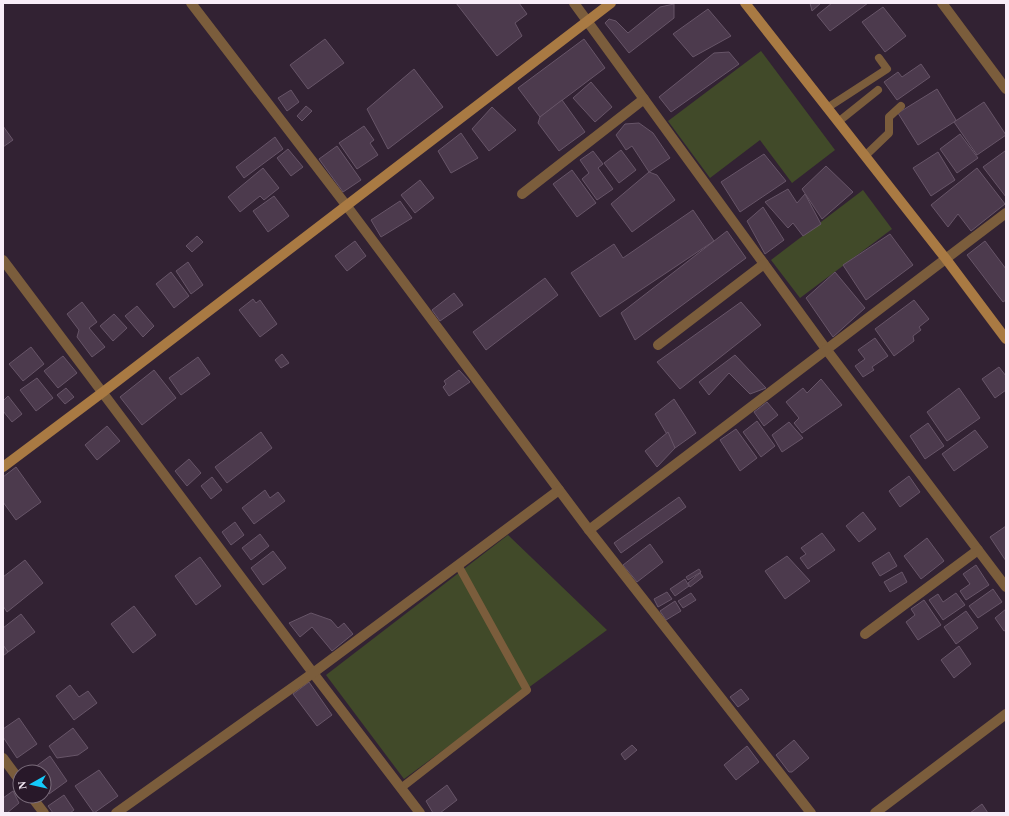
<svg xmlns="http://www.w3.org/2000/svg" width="1009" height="816" font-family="'Times New Roman',serif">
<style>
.green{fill:#414a29}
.building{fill:#4c3a4d;stroke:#675568}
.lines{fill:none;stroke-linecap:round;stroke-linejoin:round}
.lane{stroke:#7b5d3c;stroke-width:8}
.street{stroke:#7b5d3c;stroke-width:10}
.secondary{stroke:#a97a43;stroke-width:10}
</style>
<rect width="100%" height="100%" fill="#322233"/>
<g class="green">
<path d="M761 51 835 150 792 183 760 140 710 178 668 121Z"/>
<path d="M863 190 892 229 800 298 771 260Z"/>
<path d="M508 535 607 630 404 779 326 675Z"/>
</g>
<g class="building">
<path d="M456 3H519L527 14 515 23 522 36 497 56Z"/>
<path d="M810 3H821L812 11Z"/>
<path d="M832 3H868L830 31 817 15Z"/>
<path d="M674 4V18L629 53 605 23 609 19 616 21 628 33 660 7Z"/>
<path d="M883 7 906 36 885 52 862 22Z"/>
<path d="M708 9 731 36 693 57 673 34Z"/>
<path d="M325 39 344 63 308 89 290 65Z"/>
<path d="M584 39 605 68 540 117 518 88Z"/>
<path d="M729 52 739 64 671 112 659 97 714 53Z"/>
<path d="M921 64 930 77 897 100 884 82 898 72 902 77Z"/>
<path d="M414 69 443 107 388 149 367 109Z"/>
<path d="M591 82 612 107 595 122 573 98Z"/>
<path d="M937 89 956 120 954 122 918 145 898 113Z"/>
<path d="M291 90 299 102 287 111 278 98Z"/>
<path d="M562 100 585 132 559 151 538 123 540 117Z"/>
<path d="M984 102 1006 135 977 155 954 122Z"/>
<path d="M306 106 312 111 302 121 297 116Z"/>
<path d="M492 107 516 130 489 151 472 129Z"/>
<path d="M639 123 653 133 670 158 649 172 632 146 626 150 616 135 625 124Z"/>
<path d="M3 126 13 140 3 147Z"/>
<path d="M364 126 374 140 370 143 378 155 357 169 339 143Z"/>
<path d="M461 133 478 158 451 173 438 151Z"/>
<path d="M960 134 978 158 957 173 940 149Z"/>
<path d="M275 137 283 149 244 178 236 167Z"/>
<path d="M337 146 361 180 343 192 319 159Z"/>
<path d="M288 149 303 167 291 176 277 158Z"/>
<path d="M621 150 636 170 619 183 604 163Z"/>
<path d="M593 151 603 164 598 168 613 189 597 200 582 179 589 173 580 160Z"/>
<path d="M1005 151 1006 152V197L983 167Z"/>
<path d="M938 152 955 180 931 196 913 168Z"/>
<path d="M764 154 786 181 740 212 721 182Z"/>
<path d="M826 166 853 192 822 219 802 189Z"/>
<path d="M263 168 279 188 264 200 260 196 240 212 228 197Z"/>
<path d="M977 168 1005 204 971 231 958 214 948 227 931 205Z"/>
<path d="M572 170 596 203 577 217 553 184Z"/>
<path d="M649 172 657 175 675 200 632 232 611 204Z"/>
<path d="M420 180 434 198 415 213 401 195Z"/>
<path d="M788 189 797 203 805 194 821 224 803 236 793 223 788 228 765 202Z"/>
<path d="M274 196 289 216 268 232 253 211Z"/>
<path d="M400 201 412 218 381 237 371 220Z"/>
<path d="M763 207 784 240 765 254 747 221Z"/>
<path d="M693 210 714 241 600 317 571 273 614 244 623 258Z"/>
<path d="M727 231 746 258 635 340 621 313Z"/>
<path d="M890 234 913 265 866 300 843 265Z"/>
<path d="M197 236 203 242 192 252 186 246Z"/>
<path d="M355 241 366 256 347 271 335 256Z"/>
<path d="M985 241 1006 269V300L1003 302 967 255Z"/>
<path d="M188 262 203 285 191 294 176 271Z"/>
<path d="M171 272 189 296 174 308 156 284Z"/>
<path d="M835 272 865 308 833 337 806 298Z"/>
<path d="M545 278 558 295 486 350 473 332Z"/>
<path d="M454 293 463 305 440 321 432 310Z"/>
<path d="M253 299 256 303 260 300 277 324 260 337 239 310Z"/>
<path d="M914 300 929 319 919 327 921 330 913 336 914 341 894 356 875 329Z"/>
<path d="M82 302 97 322 89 328 105 347 92 357 77 337 79 330 67 314Z"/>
<path d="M741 302 761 325 680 389 657 362Z"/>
<path d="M137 306 154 326 143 337 125 316Z"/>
<path d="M114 314 127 328 113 341 100 326Z"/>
<path d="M875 338 888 356 872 367 874 370 863 377 855 366 865 359 858 350Z"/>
<path d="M31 347 44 364 23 381 9 364Z"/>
<path d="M282 354 289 363 281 368 275 360Z"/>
<path d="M735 355 766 388 750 394 729 373 709 395 699 382Z"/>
<path d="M63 356 77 373 58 388 44 371Z"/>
<path d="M198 357 210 374 181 395 169 378Z"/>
<path d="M999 367 1006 376V390L995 398 982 379Z"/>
<path d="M154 370 176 398 142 425 120 397Z"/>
<path d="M459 370 470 382 449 396 443 387 446 384 444 381Z"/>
<path d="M37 378 53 398 36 411 20 390Z"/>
<path d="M821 379 842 405 802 433 794 423 799 418 786 402 803 388 807 393Z"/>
<path d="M66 388 74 397 65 404 57 395Z"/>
<path d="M959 388 980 418 947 441 927 412Z"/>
<path d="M8 396 22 414 12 422 3 411V401Z"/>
<path d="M674 399 696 433 675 448 655 414Z"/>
<path d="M767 402 778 415 764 426 754 412Z"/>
<path d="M757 421 775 446 761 457 743 432Z"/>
<path d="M789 422 803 438 782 452 772 435Z"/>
<path d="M928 423 944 446 925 459 910 436Z"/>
<path d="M107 426 120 441 97 460 85 445Z"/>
<path d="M736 429 757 458 740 471 720 440Z"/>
<path d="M975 430 988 447 954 471 942 454Z"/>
<path d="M261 432 272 448 227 483 215 467Z"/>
<path d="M668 432 675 448 657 467 645 451Z"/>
<path d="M189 459 201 473 187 486 175 471Z"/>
<path d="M16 467 41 502 16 520 3 502V477Z"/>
<path d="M909 476 920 492 900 507 889 491Z"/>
<path d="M212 477 222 490 211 499 201 486Z"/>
<path d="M265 490 270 498 278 492 285 501 254 524 242 508Z"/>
<path d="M679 497 686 507 621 553 614 543Z"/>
<path d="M863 512 876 529 859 542 846 526Z"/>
<path d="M235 522 244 535 231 545 222 532Z"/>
<path d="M1006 526V561L990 537Z"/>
<path d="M822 533 835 550 808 569 800 558 806 554 801 548Z"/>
<path d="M260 534 269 546 251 560 242 548Z"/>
<path d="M927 538 944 561 921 579 904 556Z"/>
<path d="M650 544 663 562 637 582 623 565Z"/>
<path d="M273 551 286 568 263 585 251 568Z"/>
<path d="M889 552 897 566 880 576 872 563Z"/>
<path d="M787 556 810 581 785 599 765 571Z"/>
<path d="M200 557 221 586 196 605 175 576Z"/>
<path d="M25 560 43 583 7 612 3 606V577Z"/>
<path d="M976 565 989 585 966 600 960 591 970 584 963 574Z"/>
<path d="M699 569 701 572 688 580 686 577Z"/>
<path d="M902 572 907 582 890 592 884 582Z"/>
<path d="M700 573 703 577 690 587 688 583Z"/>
<path d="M685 579 689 586 675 596 670 589Z"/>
<path d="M993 589 1002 602 978 618 969 606Z"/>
<path d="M667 592 672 599 658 607 654 599Z"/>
<path d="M691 593 696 600 683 608 678 601Z"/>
<path d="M956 593 965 605 943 620 929 600 938 594 943 602Z"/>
<path d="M924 600 941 625 918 640 906 622 915 615 911 609Z"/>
<path d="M675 601 681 611 666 620 660 611Z"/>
<path d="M134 606 156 635 133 653 111 624Z"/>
<path d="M1006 609V630L1004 631 995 618Z"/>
<path d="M966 611 978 628 956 644 944 627Z"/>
<path d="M311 613 331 620 338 628 344 623 353 634 332 651 312 627 300 637 289 623Z"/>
<path d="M21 614 35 632 8 652 3 645V628Z"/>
<path d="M3 645 8 652 3 656Z"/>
<path d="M959 646 971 664 954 678 941 660Z"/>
<path d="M309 682 332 715 317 726 293 694Z"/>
<path d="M70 685 79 697 88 691 97 703 74 720 56 696Z"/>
<path d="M741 689 749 699 738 707 730 697Z"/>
<path d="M19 718 37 744 17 758 3 737V729Z"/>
<path d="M73 728 88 748 78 755 57 758 49 746Z"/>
<path d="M794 740 809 758 792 772H789L776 755Z"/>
<path d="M632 745 637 750 625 760 621 754Z"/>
<path d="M747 746 759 762 736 780 724 765Z"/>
<path d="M50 756 67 781 49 794 44 787V772H33L31 770Z"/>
<path d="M99 770 118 796 94 813 75 786Z"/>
<path d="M447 785 457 800 440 813H433L426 801Z"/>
<path d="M13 791 19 803 7 813H3V798Z"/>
<path d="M64 795 74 810 70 813H53L48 806Z"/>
<path d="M982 804 988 813H970Z"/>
</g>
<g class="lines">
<g class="lane">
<path d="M827 108 887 69 879 58"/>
<path d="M838 122 878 90"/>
<path d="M865 156 889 133V117L901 106"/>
<path d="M401 788 527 690 458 565"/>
</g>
<g class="street">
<path d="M191 3 346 205 589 530 811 813"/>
<path d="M574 3 826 349 1006 587"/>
<path d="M942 3 1006 89"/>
<path d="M522 194 644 99"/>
<path d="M3 260 313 673 420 813"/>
<path d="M658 345 764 264"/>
<path d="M589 530 1006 213"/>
<path d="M865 634 978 550"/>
<path d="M3 758 20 781"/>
<path d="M31 796 44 813"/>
<path d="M116 813 313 673 559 490"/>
<path d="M875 813 1006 714"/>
</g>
<g class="secondary">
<path d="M745 3 946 259 1006 339"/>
<path d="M3 467 103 392 611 3"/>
</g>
</g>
<rect width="1009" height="816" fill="none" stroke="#f8edf8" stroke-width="8"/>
<g transform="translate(32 784) rotate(262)"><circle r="19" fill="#281829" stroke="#7b6d7c"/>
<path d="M0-3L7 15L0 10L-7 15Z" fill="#14cafb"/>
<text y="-6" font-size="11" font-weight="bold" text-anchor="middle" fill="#f8edf8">N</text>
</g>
</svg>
